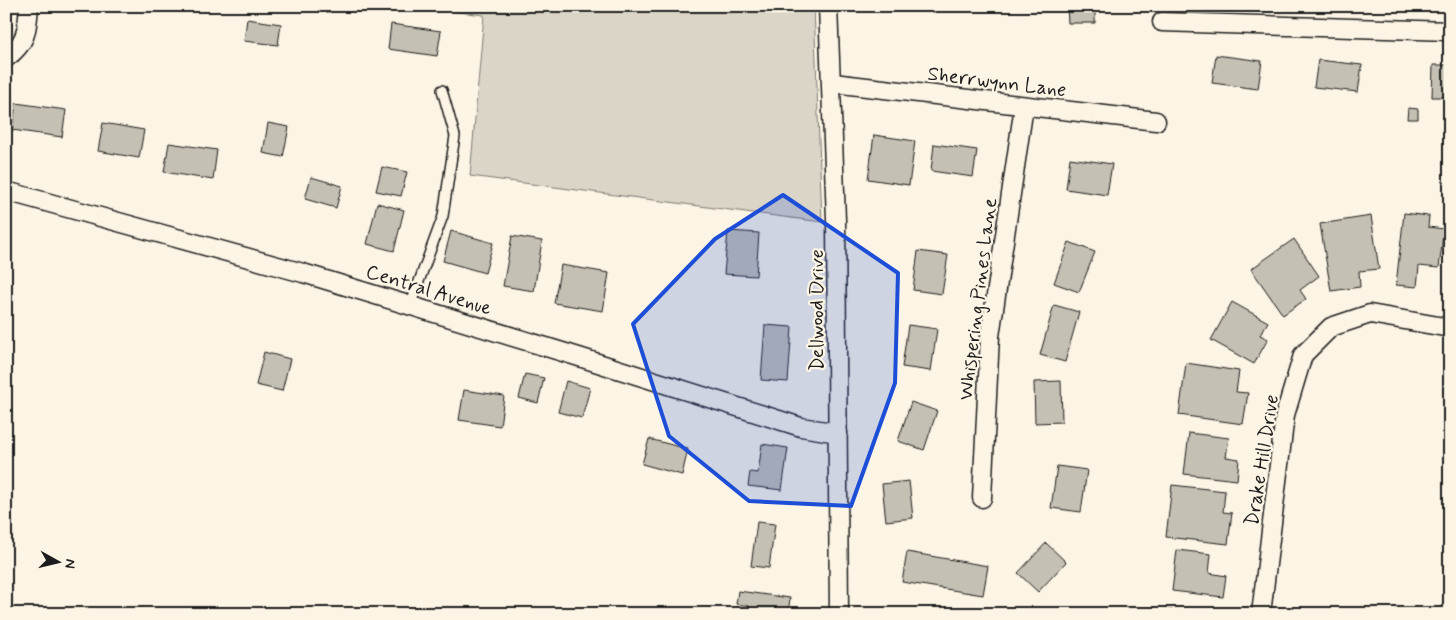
<svg xmlns="http://www.w3.org/2000/svg" width="1456" height="620" font-family="Mynerve,sans-serif">
<style>
.green{fill:#dbd5c8;stroke:#7c7872}
.building{fill:#c4c0b3;stroke:#1c1c1c}
.lines{fill:none;stroke-linecap:round;stroke-linejoin:round}
.lane-casing{stroke:#1c1c1c;stroke-width:12}
.street-casing{stroke:#1c1c1c;stroke-width:21}
.lane{stroke:#fcf5e5;stroke-width:9}
.street{stroke:#fcf5e5;stroke-width:18}
.marked{fill:#1d4ed8;fill-opacity:0.2;stroke:#1d4ed8;stroke-width:4;stroke-linejoin:round}
.labels{text-anchor:middle;stroke-width:4.5;stroke-linejoin:round;paint-order:stroke}
.street-label{font-size:20px;fill:#1c1c1c;stroke:#fcf5e5}
</style>
<rect width="100%" height="100%" fill="#fcf5e5"/>
<filter id="ink" filterUnits="userSpaceOnUse"><feTurbulence type="fractalNoise" baseFrequency=".02" numOctaves="2"/><feDisplacementMap in="SourceGraphic" scale="10" xChannelSelector="R" yChannelSelector="G"/><feConvolveMatrix kernelMatrix="1 2 1 2 8 2 1 2 1" color-interpolation-filters="sRGB"/></filter>
<g filter="url(#ink)">
<path class="green" d="M409 6H814L822 222 470 176 484 15Z"/>
<g class="building">
<path d="M1067 6H1095V23H1068Z"/>
<path d="M247 19 281 24 278 45 244 41Z"/>
<path d="M391 24 441 31 437 56 388 49Z"/>
<path d="M1216 55 1262 61 1258 89 1212 83Z"/>
<path d="M1318 60 1362 65 1358 92 1314 87Z"/>
<path d="M1433 65H1450V97H1432Z"/>
<path d="M16 103 66 110 62 137 12 130Z"/>
<path d="M1408 108 1418 109V119H1407Z"/>
<path d="M103 123 144 130 139 158 98 151Z"/>
<path d="M268 123 289 127 283 157 263 153Z"/>
<path d="M874 135 915 141 909 185 868 179Z"/>
<path d="M169 143 217 150 213 180 164 172Z"/>
<path d="M934 144 977 150 973 177 931 171Z"/>
<path d="M1070 158 1112 164 1107 195 1066 189Z"/>
<path d="M382 167 407 172 401 196 376 191Z"/>
<path d="M311 177 342 186 336 208 305 199Z"/>
<path d="M377 203 404 210 394 251 367 244Z"/>
<path d="M1404 213 1429 216 1428 227 1444 229 1439 268 1419 266 1417 287 1396 285Z"/>
<path d="M1371 216 1379 269 1359 271 1360 287 1331 291 1320 224Z"/>
<path d="M451 231 493 243 485 273 443 261Z"/>
<path d="M728 231 759 233 756 276 724 274Z"/>
<path d="M512 236 542 241 534 291 503 286Z"/>
<path d="M1294 239 1319 276 1300 290 1306 299 1283 315 1251 269Z"/>
<path d="M1069 242 1095 252 1079 292 1054 283Z"/>
<path d="M918 251 948 255 942 294 913 290Z"/>
<path d="M561 265 609 273 603 311 554 303Z"/>
<path d="M1232 302 1268 322 1260 335 1268 339 1254 364 1211 340Z"/>
<path d="M1054 305 1079 312 1065 362 1040 355Z"/>
<path d="M765 325 792 327 788 382 761 380Z"/>
<path d="M908 325 937 329 931 371 902 367Z"/>
<path d="M264 352 290 359 282 391 256 385Z"/>
<path d="M1186 363 1239 371 1236 392 1248 393 1243 424 1179 415Z"/>
<path d="M525 374 544 378 538 403 519 398Z"/>
<path d="M566 381 590 388 582 418 558 412Z"/>
<path d="M1061 381 1062 422 1035 423 1034 382Z"/>
<path d="M464 390 504 396 500 426 459 420Z"/>
<path d="M911 402 937 411 924 450 898 441Z"/>
<path d="M1189 433 1229 438 1226 457 1239 459 1237 480 1184 474Z"/>
<path d="M649 439 688 449 682 475 642 464Z"/>
<path d="M762 444 788 448 782 490 748 486 750 472 758 473Z"/>
<path d="M1057 466 1087 470 1081 512 1051 508Z"/>
<path d="M909 481 913 518 886 521 882 484Z"/>
<path d="M1172 485 1225 491 1223 512 1232 513 1228 544 1166 537Z"/>
<path d="M757 522 775 524 769 568 751 566Z"/>
<path d="M1046 543 1066 562 1038 592 1018 573Z"/>
<path d="M1177 550 1211 554 1209 573 1226 576 1223 597 1172 591Z"/>
<path d="M907 552 988 566 983 595 902 582Z"/>
<path d="M738 591 790 598 788 614H748L749 606 736 604Z"/>
<path d="M1169 610 1206 614H1168Z"/>
</g>
<g class="lines">
<defs>
<path id="lane" d="M410 306 443 216 455 136 442 90"/>
<g id="street">
<path d="M828 6 836 220 839 614"/>
<path d="M1162 22 1450 31"/>
<path d="M6 58C27 43 27 30 29 6"/>
<path d="M833 83 1156 121"/>
<path d="M6 191 303 273 579 357 801 427 838 433"/>
<path d="M982 498 990 336 1024 106"/>
<path d="M1261 614 1285 415 1303 355 1331 327 1370 314 1450 328"/>
</g>
</defs>
<use href="#lane" class="lane-casing"/>
<use href="#street" class="street-casing"/>
<use href="#lane" class="lane"/>
<use href="#street" class="street"/>
</g>
</g>
<path class="marked" d="M783 195 898 273 895 383 851 506 749 501 669 436 633 324 715 239Z"/>
<g class="labels">
<g class="street-label">
<text transform="translate(997 81) rotate(7)" y="7">Sherrwynn Lane</text>
<text transform="translate(429 289) rotate(17)" y="7">Central Avenue</text>
<text transform="translate(977 299) rotate(-83)" y="7">Whispering Pines Lane</text>
<text transform="translate(816 310) rotate(-90)" y="7">Dellwood Drive</text>
<text transform="translate(1261 460) rotate(-81)" y="7">Drake Hill Drive</text>
</g>
</g>
<rect width="1456" height="620" fill="none" stroke="#fcf5e5" stroke-width="25"/>
<rect x="12" y="12" width="1431" height="595" fill="none" stroke="#1c1c1c" stroke-width="2" filter="url(#ink)"/>
<g transform="translate(58 562) rotate(98)" stroke="#fcf5e5" stroke-width="4" paint-order="stroke">
<path d="M0-4L9 19L0 12L-9 19Z" fill="#1c1c1c"/>
<text y="-8" font-size="14" font-weight="bold" text-anchor="middle" fill="#1c1c1c">N</text>
</g>
</svg>
